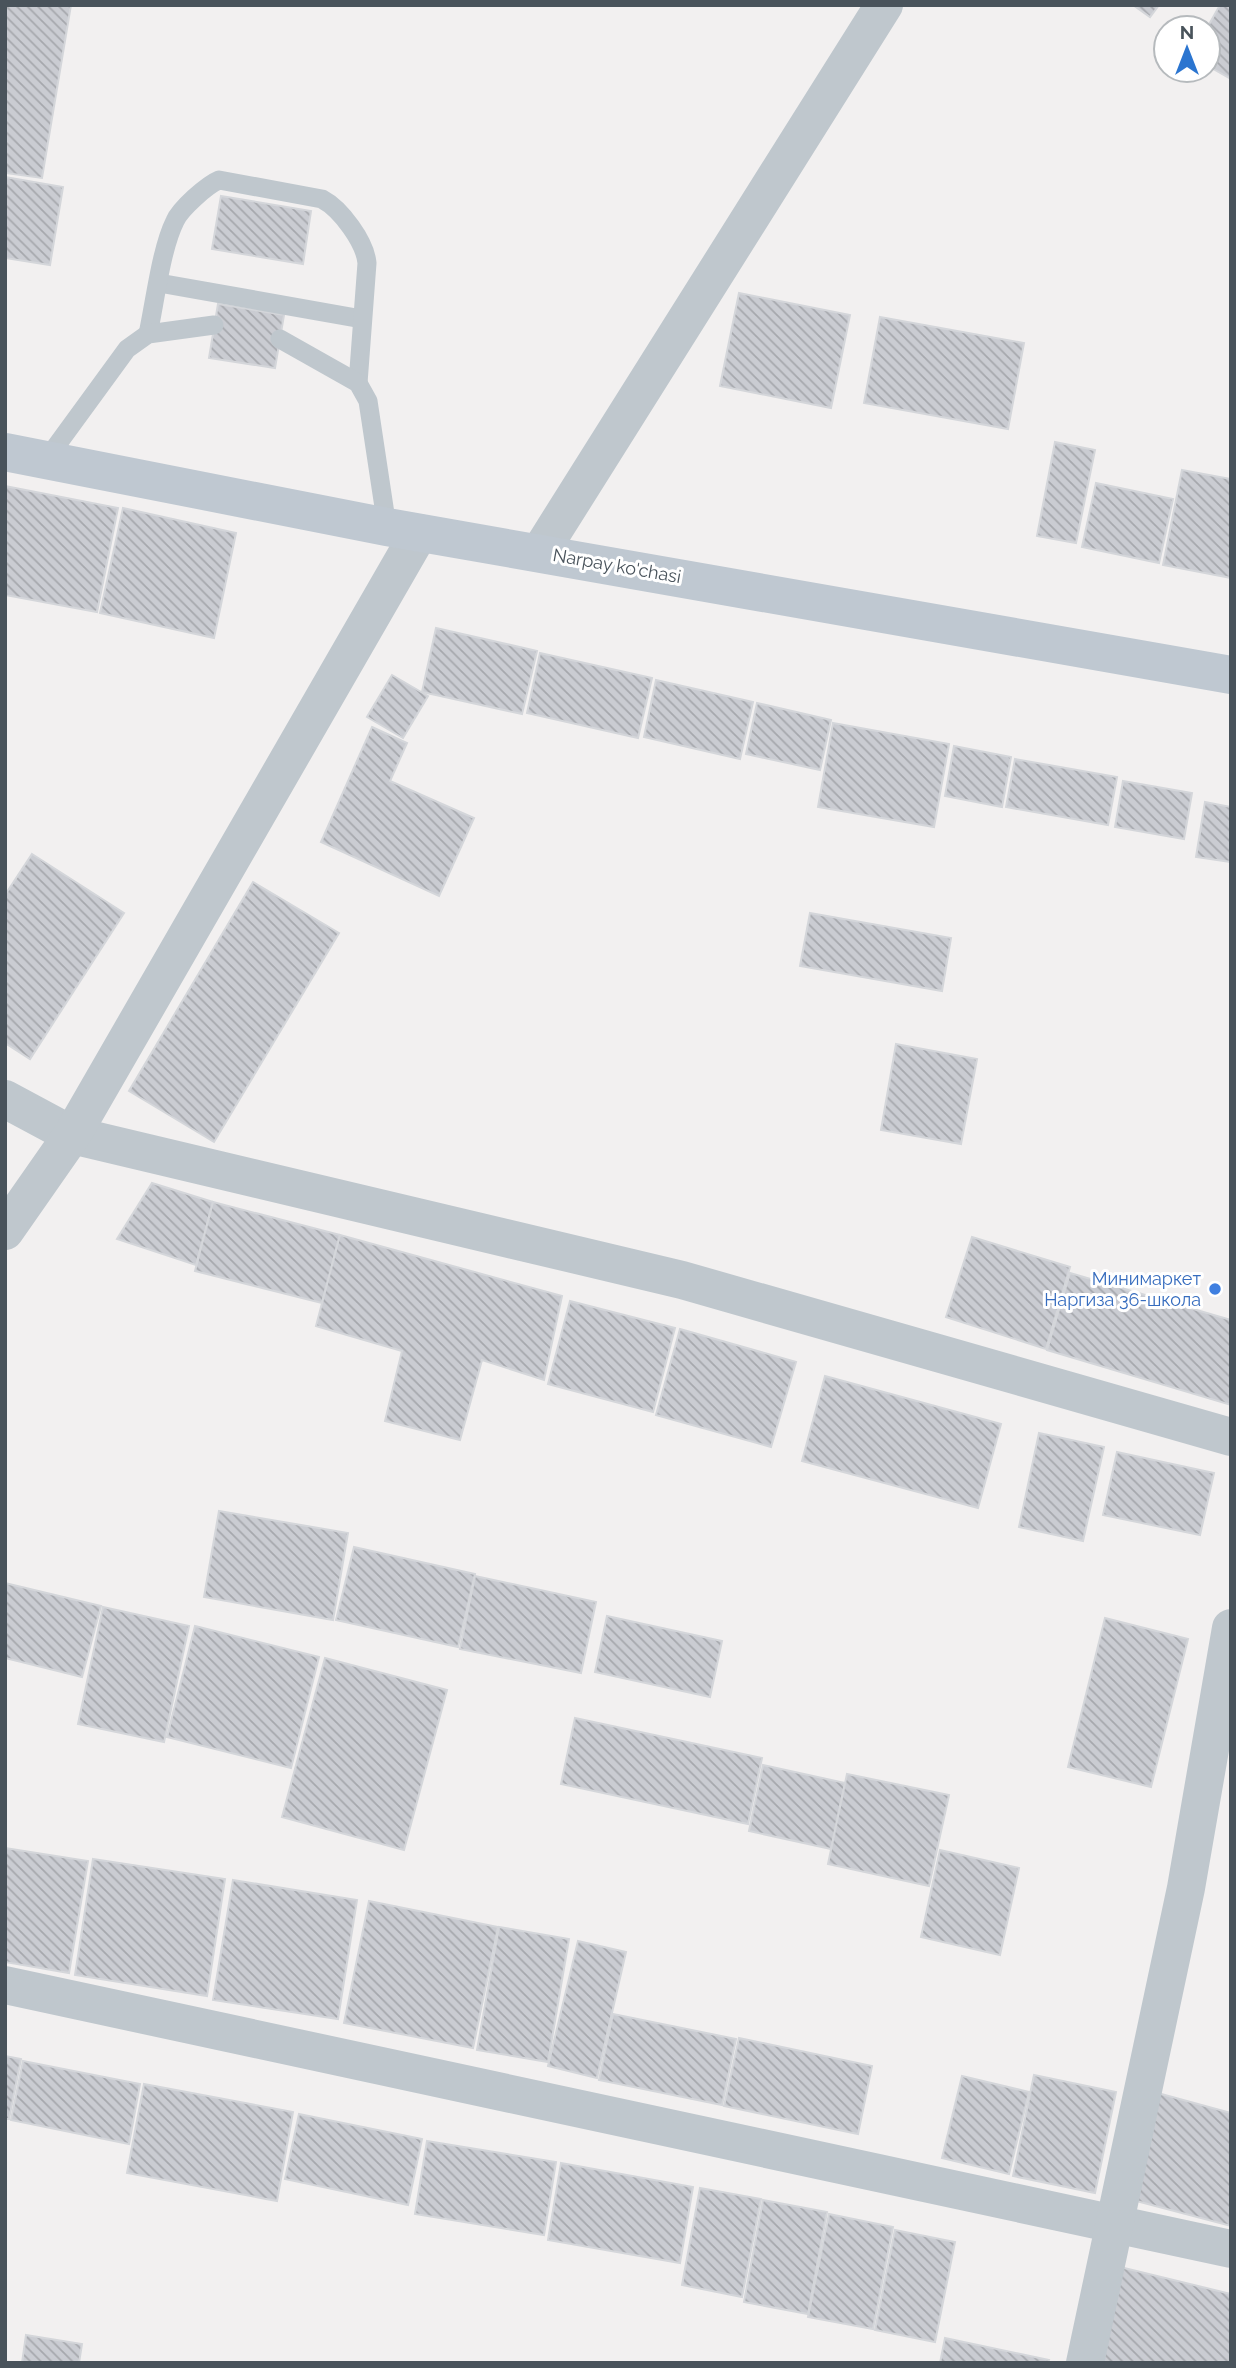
<svg xmlns="http://www.w3.org/2000/svg" width="1236" height="2368" font-family="Raleway,sans-serif">
<style>
.building{fill:url(#building-back-hatch);stroke:#d4d6da;stroke-width:2}
.lines{fill:none;stroke-linecap:round;stroke-linejoin:round}
.lane{stroke:#bfc7cd;stroke-width:19}
.street{stroke:#bfc7cd;stroke-width:38}
.secondary{stroke:#bfc8d1;stroke-width:38}
.shop-dot{fill:#3f7fe0;stroke:#fff;stroke-width:2.5}
.labels{text-anchor:middle;stroke-width:6;stroke-linejoin:round;paint-order:stroke}
.street-label{font-size:18px;fill:#49535b;stroke:#fff}
.shop-label{font-size:18px;fill:#366cbe;stroke:#fff;text-anchor:end}
</style>
<defs>
<pattern id="building-back-hatch" width="6" height="6" patternUnits="userSpaceOnUse" patternTransform="scale(1.75)"><rect width="6" height="6" fill="#caccd2"/><path d="M-1 5l2 2M0 0l6 6M5-1l2 2" fill="none" stroke="#a6a8ad"/></pattern>
</defs>
<rect width="100%" height="100%" fill="#f2f0f0"/>
<g class="building">
<path d="M5 5H71L42 178 5 173Z"/>
<path d="M1133 5H1159L1150 17Z"/>
<path d="M1220 5H1231V79L1208 66 1207 28Z"/>
<path d="M5 177 63 187 50 265 5 258Z"/>
<path d="M221 196 311 211 303 264 212 249Z"/>
<path d="M739 293 850 315 831 408 720 386Z"/>
<path d="M218 304 284 315 275 368 209 358Z"/>
<path d="M880 317 1024 343 1008 429 864 403Z"/>
<path d="M1055 442 1095 450 1076 543 1037 536Z"/>
<path d="M1182 470 1231 479V578L1163 565Z"/>
<path d="M1096 483 1173 499 1159 563 1082 547Z"/>
<path d="M5 486 118 508 97 612 5 595Z"/>
<path d="M123 508 236 533 214 638 100 613Z"/>
<path d="M436 628 537 651 522 714 422 692Z"/>
<path d="M540 653 652 678 638 738 527 713Z"/>
<path d="M392 675 428 696 403 738 367 717Z"/>
<path d="M656 680 753 702 740 759 644 737Z"/>
<path d="M757 703 831 720 820 770 746 754Z"/>
<path d="M833 723 949 744 934 827 818 807Z"/>
<path d="M372 727 407 743 390 781 474 818 439 896 321 842Z"/>
<path d="M954 746 1011 757 1002 807 945 796Z"/>
<path d="M1015 759 1117 777 1108 825 1006 807Z"/>
<path d="M1123 781 1192 793 1184 839 1115 827Z"/>
<path d="M1205 802 1231 807V862L1196 857Z"/>
<path d="M32 854 124 913 30 1059 5 1043V895Z"/>
<path d="M253 882 339 933 214 1142 129 1091Z"/>
<path d="M810 913 951 938 942 991 800 966Z"/>
<path d="M896 1044 977 1059 961 1144 881 1130Z"/>
<path d="M152 1183 213 1202 196 1265 117 1239Z"/>
<path d="M213 1202 340 1235 322 1303 195 1271Z"/>
<path d="M340 1235 562 1296 544 1380 482 1360 460 1440 385 1421 402 1351 316 1326Z"/>
<path d="M972 1237 1070 1267 1046 1349 946 1317Z"/>
<path d="M1070 1273 1231 1320V1405L1047 1350Z"/>
<path d="M570 1301 675 1328 653 1412 548 1384Z"/>
<path d="M680 1329 796 1362 771 1447 656 1415Z"/>
<path d="M825 1376 1001 1424 978 1508 802 1461Z"/>
<path d="M1039 1433 1104 1447 1083 1541 1019 1527Z"/>
<path d="M1117 1452 1214 1473 1200 1535 1103 1515Z"/>
<path d="M219 1511 348 1533 333 1620 204 1597Z"/>
<path d="M354 1547 475 1574 458 1647 336 1620Z"/>
<path d="M475 1576 596 1602 581 1673 460 1649Z"/>
<path d="M5 1583 101 1606 82 1677 5 1658Z"/>
<path d="M103 1607 189 1626 164 1742 78 1724Z"/>
<path d="M607 1616 722 1641 710 1697 595 1672Z"/>
<path d="M1105 1618 1188 1639 1151 1787 1068 1767Z"/>
<path d="M195 1626 319 1657 291 1768 167 1737Z"/>
<path d="M325 1658 447 1690 404 1850 282 1817Z"/>
<path d="M575 1718 762 1758 748 1824 561 1784Z"/>
<path d="M763 1765 845 1783 831 1849 749 1831Z"/>
<path d="M847 1774 949 1795 929 1886 828 1864Z"/>
<path d="M5 1848 88 1861 69 1973 5 1962Z"/>
<path d="M940 1850 1019 1868 1000 1955 921 1937Z"/>
<path d="M93 1859 225 1879 207 1996 75 1975Z"/>
<path d="M233 1880 357 1900 338 2019 213 2000Z"/>
<path d="M369 1901 498 1927 473 2048 344 2023Z"/>
<path d="M499 1927 569 1939 548 2062 477 2050Z"/>
<path d="M578 1941 626 1952 597 2078 548 2066Z"/>
<path d="M613 2014 736 2039 722 2105 599 2080Z"/>
<path d="M739 2038 872 2066 858 2134 724 2106Z"/>
<path d="M5 2056 21 2059 9 2119H5Z"/>
<path d="M23 2061 140 2084 129 2144 11 2120Z"/>
<path d="M1034 2075 1116 2092 1095 2193 1013 2176Z"/>
<path d="M962 2076 1029 2092 1009 2174 942 2158Z"/>
<path d="M144 2084 293 2112 277 2201 127 2173Z"/>
<path d="M1154 2092 1231 2113V2226L1125 2198Z"/>
<path d="M299 2114 422 2139 408 2205 285 2179Z"/>
<path d="M427 2141 556 2162 544 2235 415 2214Z"/>
<path d="M561 2163 693 2187 680 2263 548 2240Z"/>
<path d="M700 2188 761 2199 742 2297 682 2285Z"/>
<path d="M763 2200 827 2212 808 2314 744 2302Z"/>
<path d="M829 2214 893 2227 873 2329 808 2317Z"/>
<path d="M895 2230 955 2242 935 2342 875 2330Z"/>
<path d="M1116 2266 1231 2294V2363H1101Z"/>
<path d="M26 2335 82 2344 79 2363H22Z"/>
<path d="M945 2338 1049 2360 1048 2363H940Z"/>
</g>
<g class="lines">
<g class="lane">
<path d="M159 283 362 319"/>
<path d="M148 334C155 302 161 249 175 221 180 209 207 185 219 180L322 199C341 209 365 242 367 263L358 383"/>
<path d="M280 339 358 383 368 401 387 527"/>
<path d="M46 460 127 349 148 334 214 325"/>
</g>
<g class="street">
<path d="M540 552 884 5"/>
<path d="M5 1099 72 1135 682 1280 1231 1437"/>
<path d="M5 1231 72 1135 419 533"/>
<path d="M5 1985 1231 2249"/>
<path d="M1085 2363 1186 1888 1231 1628"/>
</g>
<path class="secondary" d="M5 452 387 527 1231 675"/>
</g>
<circle class="shop-dot" cx="1215" cy="1289" r="7"/>
<g class="labels">
<g class="street-label">
<text transform="translate(617 566) rotate(10)" y="6">Narpay ko'chasi</text>
</g>
<g class="shop-label">
<text x="1201" y="1285">Минимаркет<tspan x="1201" dy="21">Наргиза 36-школа</tspan></text>
</g>
</g>
<rect width="1236" height="2368" fill="none" stroke="#49535b" stroke-width="14"/>
<g transform="translate(1187 49)"><circle r="33" fill="#ffffff" stroke="#b6babd" stroke-width="2"/>
<path d="M0-5L12 26L0 18L-12 26Z" fill="#2b75d0"/>
<text y="-10" font-size="19" font-weight="bold" text-anchor="middle" fill="#49535b">N</text>
</g>
</svg>
